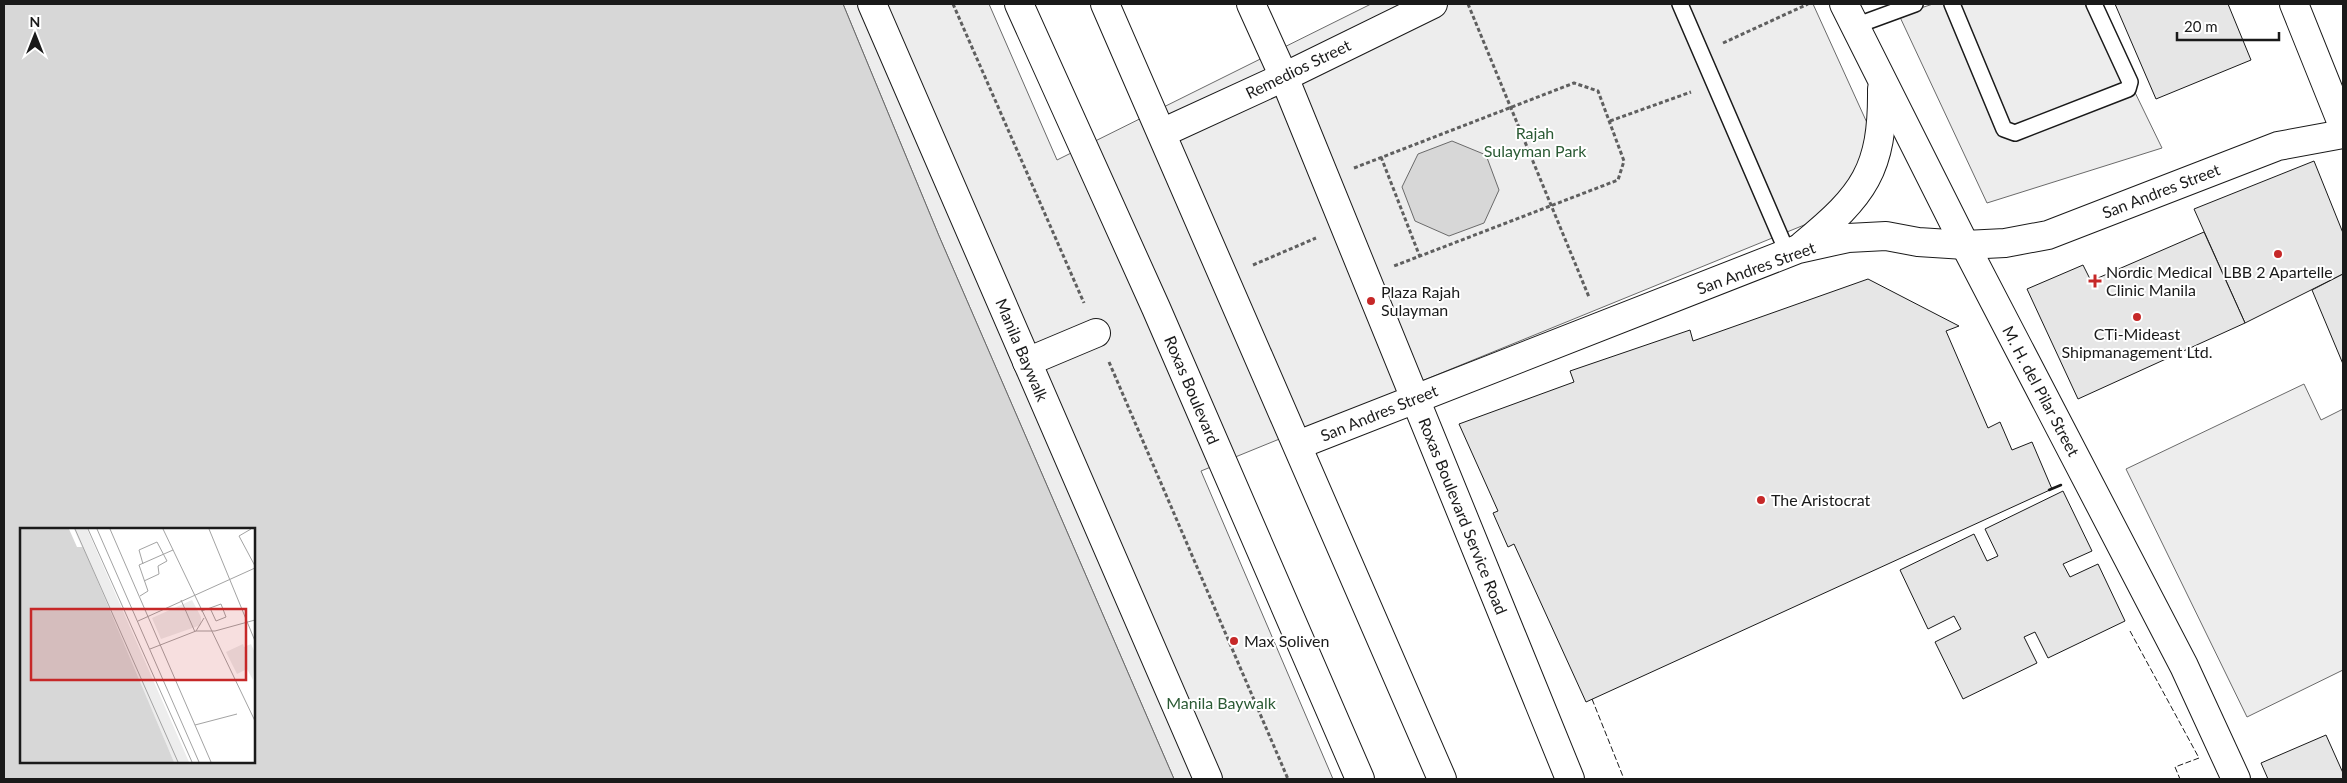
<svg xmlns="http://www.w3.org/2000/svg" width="2347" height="783" font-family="Lato,sans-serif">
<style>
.built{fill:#ededed;stroke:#6a6a6a}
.water{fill:#d7d7d7;stroke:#6a6a6a;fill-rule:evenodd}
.building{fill:#e6e6e6;stroke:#1a1a1a}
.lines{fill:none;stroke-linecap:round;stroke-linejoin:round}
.lane-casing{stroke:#1a1a1a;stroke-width:18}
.street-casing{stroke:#1a1a1a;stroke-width:30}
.secondary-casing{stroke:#1a1a1a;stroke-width:30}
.highway-casing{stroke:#1a1a1a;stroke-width:30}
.path{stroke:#5f5f5f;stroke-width:3;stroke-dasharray:4 2.5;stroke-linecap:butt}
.lane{stroke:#fff;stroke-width:15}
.street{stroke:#fff;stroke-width:28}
.secondary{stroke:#fff;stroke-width:28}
.highway{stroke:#fff;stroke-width:28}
.fence{stroke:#1a1a1a;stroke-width:1;stroke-dasharray:6 2.5;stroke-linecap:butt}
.wall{stroke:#1a1a1a;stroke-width:2.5}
.poi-dot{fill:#c62828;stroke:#fff;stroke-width:2}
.labels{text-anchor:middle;stroke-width:4;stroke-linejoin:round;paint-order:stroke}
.street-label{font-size:16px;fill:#1a1a1a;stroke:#fff}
.park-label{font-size:16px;fill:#2b5a34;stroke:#fff}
.poi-label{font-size:16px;fill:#1a1a1a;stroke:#fff;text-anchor:start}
.inset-road{fill:none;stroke:#a3a3a3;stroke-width:1}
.view{fill:#c62828;fill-opacity:0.15;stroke:#c62828;stroke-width:2.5}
.inset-edge{fill:none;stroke:#1a1a1a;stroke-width:2.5}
</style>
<rect width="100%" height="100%" fill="#fff"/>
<g class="built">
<path d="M843 4H989L1057 160 1371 4H1813L1873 136 1854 182 1814 221 1201 471 1333 779H1174L939 236Z"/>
<path d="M1933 4H2092L2162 148 1987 203 1899 15Z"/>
<path d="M2304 384 2321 420 2343 409V670L2247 717 2126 469Z"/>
</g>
<g class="water">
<path d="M4 4H843L939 236 1174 779H4ZM21 529H254V762H21Z"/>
<path d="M1452 141 1486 155 1499 190 1484 223 1449 236 1415 221 1402 187 1418 154Z"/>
</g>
<g class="building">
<path d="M2115 4H2228L2251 60 2156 99Z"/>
<path d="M2314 161 2343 233V274L2245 323 2194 209Z"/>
<path d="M2204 232 2245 323 2078 399 2027 289 2083 265 2091 281Z"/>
<path d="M2343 274V364L2312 290Z"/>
<path d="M1868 279 1959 326 1946 331 1988 428 2000 422 2012 450 2032 442 2052 489 1586 702 1514 544 1508 547 1493 513 1498 511 1459 424 1574 382 1570 371 1690 330 1693 341Z"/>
<path d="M2063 491 2092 551 2063 564 2070 577 2098 564 2125 621 2048 658 2035 632 2024 637 2037 663 1963 699 1935 642 1961 629 1954 616 1928 629 1900 570 1974 534 1987 561 1998 556 1985 529Z"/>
<path d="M2326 735 2343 773V779H2268L2261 763Z"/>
</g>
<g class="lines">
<defs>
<g id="lane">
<path d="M1680 4 1788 254"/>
<path d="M1952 4 2004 129 2015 133 2128 89 2130 82 2094 4"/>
<path d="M1855 26 1915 4"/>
</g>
<g id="street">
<path d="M872 4 1208 779"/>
<path d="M1251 4 1284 77 1570 779"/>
<path d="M1027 362 1096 333"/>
</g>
<g id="secondary">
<path d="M1844 4 1965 245 2184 666 2236 779"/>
<path d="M2294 4 2343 126"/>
<path d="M1162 133 1284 77 1433 4"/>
<path d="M1803 245C1864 195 1883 170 1882 89"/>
<path d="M1298 445 1798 249 1848 238 1886 236 1918 242 1965 245 2005 243 2048 235 2278 146 2343 134"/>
</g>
<g id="highway">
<path d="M1019 4 1156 308 1360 779"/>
<path d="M1105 4 1442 779"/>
</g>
</defs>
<use href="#lane" class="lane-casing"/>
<use href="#street" class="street-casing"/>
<use href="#secondary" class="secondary-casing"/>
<use href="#highway" class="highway-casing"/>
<g class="path">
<path d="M953 4 1084 303"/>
<path d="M1468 4 1589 297"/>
<path d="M1723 43 1808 4"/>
<path d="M1610 121 1691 92"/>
<path d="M1381 157 1420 257"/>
<path d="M1354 168 1574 83 1598 91 1624 161 1618 180 1394 266"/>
<path d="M1253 265 1316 238"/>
<path d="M1109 362 1288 779"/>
</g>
<use href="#lane" class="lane"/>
<use href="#street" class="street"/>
<use href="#secondary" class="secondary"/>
<use href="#highway" class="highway"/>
<g class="fence">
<path d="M2130 631 2199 758 2175 767 2180 779"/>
<path d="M1592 699 1624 779"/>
</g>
<path class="wall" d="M2049 490 2061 485"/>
</g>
<g class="poi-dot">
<circle cx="2278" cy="254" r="5"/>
<path d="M2092.5 273.5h5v5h5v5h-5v5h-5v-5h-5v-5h5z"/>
<circle cx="1371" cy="301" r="5"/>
<circle cx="2137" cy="317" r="5"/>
<circle cx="1761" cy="500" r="5"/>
<circle cx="1234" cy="641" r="5"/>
</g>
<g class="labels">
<g class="street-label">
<text transform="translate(1298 69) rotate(-26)" y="6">Remedios Street</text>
<text transform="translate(2161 191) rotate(-21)" y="6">San Andres Street</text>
<text transform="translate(1756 268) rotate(-20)" y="6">San Andres Street</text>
<text transform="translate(1022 350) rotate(67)" y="6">Manila Baywalk</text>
<text transform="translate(1192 390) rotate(67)" y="6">Roxas Boulevard</text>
<text transform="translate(2041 391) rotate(62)" y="6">M. H. del Pilar Street</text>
<text transform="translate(1379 413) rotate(-22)" y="6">San Andres Street</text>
<text transform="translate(1463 516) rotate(68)" y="6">Roxas Boulevard Service Road</text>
</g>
<g class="park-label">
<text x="1535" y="139">Rajah<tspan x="1535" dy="18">Sulayman Park</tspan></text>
<text x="1221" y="709">Manila Baywalk</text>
</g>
<g class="poi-label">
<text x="2106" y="278">Nordic Medical<tspan x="2106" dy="18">Clinic Manila</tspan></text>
<text x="2278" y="278" text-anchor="middle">LBB 2 Apartelle</text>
<text x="1381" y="298">Plaza Rajah<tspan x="1381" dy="18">Sulayman</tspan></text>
<text x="2137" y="340" text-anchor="middle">CTi-Mideast<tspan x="2137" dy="18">Shipmanagement Ltd.</tspan></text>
<text x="1771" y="506">The Aristocrat</text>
<text x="1244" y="647">Max Soliven</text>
</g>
</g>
<g transform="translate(20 528)">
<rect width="235" height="235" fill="#fff"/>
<path d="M54 1H67L169 234H154ZM172 72 181 89V97L141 111 132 90ZM223 116 224 119 231 116 235 125 233 152 227 141 217 146 206 124Z" fill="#ededed"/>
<path d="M0 1H49L57 19H63L154 234H0Z" fill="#d7d7d7"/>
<path class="inset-road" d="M55 1 158 234M68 1 172 234M77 1 179 234M90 1 191 234M143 1 235 193M189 1 235 113M231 1 219 8 235 38M123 36 119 22 137 14 147 33 138 38 139 46 124 53M120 68 128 63 119 37 153 22M161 72 175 104M181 83 190 80 196 93 206 89 201 76 190 80M118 93 235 40M176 103 184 90M130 121 176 103H195L235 92M175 197 217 186"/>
<path class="view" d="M11 81H226V152H11Z"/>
<rect width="235" height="235" class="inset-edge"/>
</g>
<rect width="2347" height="783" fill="none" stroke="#1a1a1a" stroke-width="10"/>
<g transform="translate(35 35)" stroke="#ffffff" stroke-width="4" paint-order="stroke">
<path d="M0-4L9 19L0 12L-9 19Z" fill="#1a1a1a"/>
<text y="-8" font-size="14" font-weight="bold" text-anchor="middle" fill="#1a1a1a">N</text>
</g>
<path d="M2177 32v8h102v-8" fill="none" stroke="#1a1a1a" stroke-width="2.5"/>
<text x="2184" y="32" font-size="15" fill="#1a1a1a" stroke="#ffffff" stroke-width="4" paint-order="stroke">20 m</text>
</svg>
